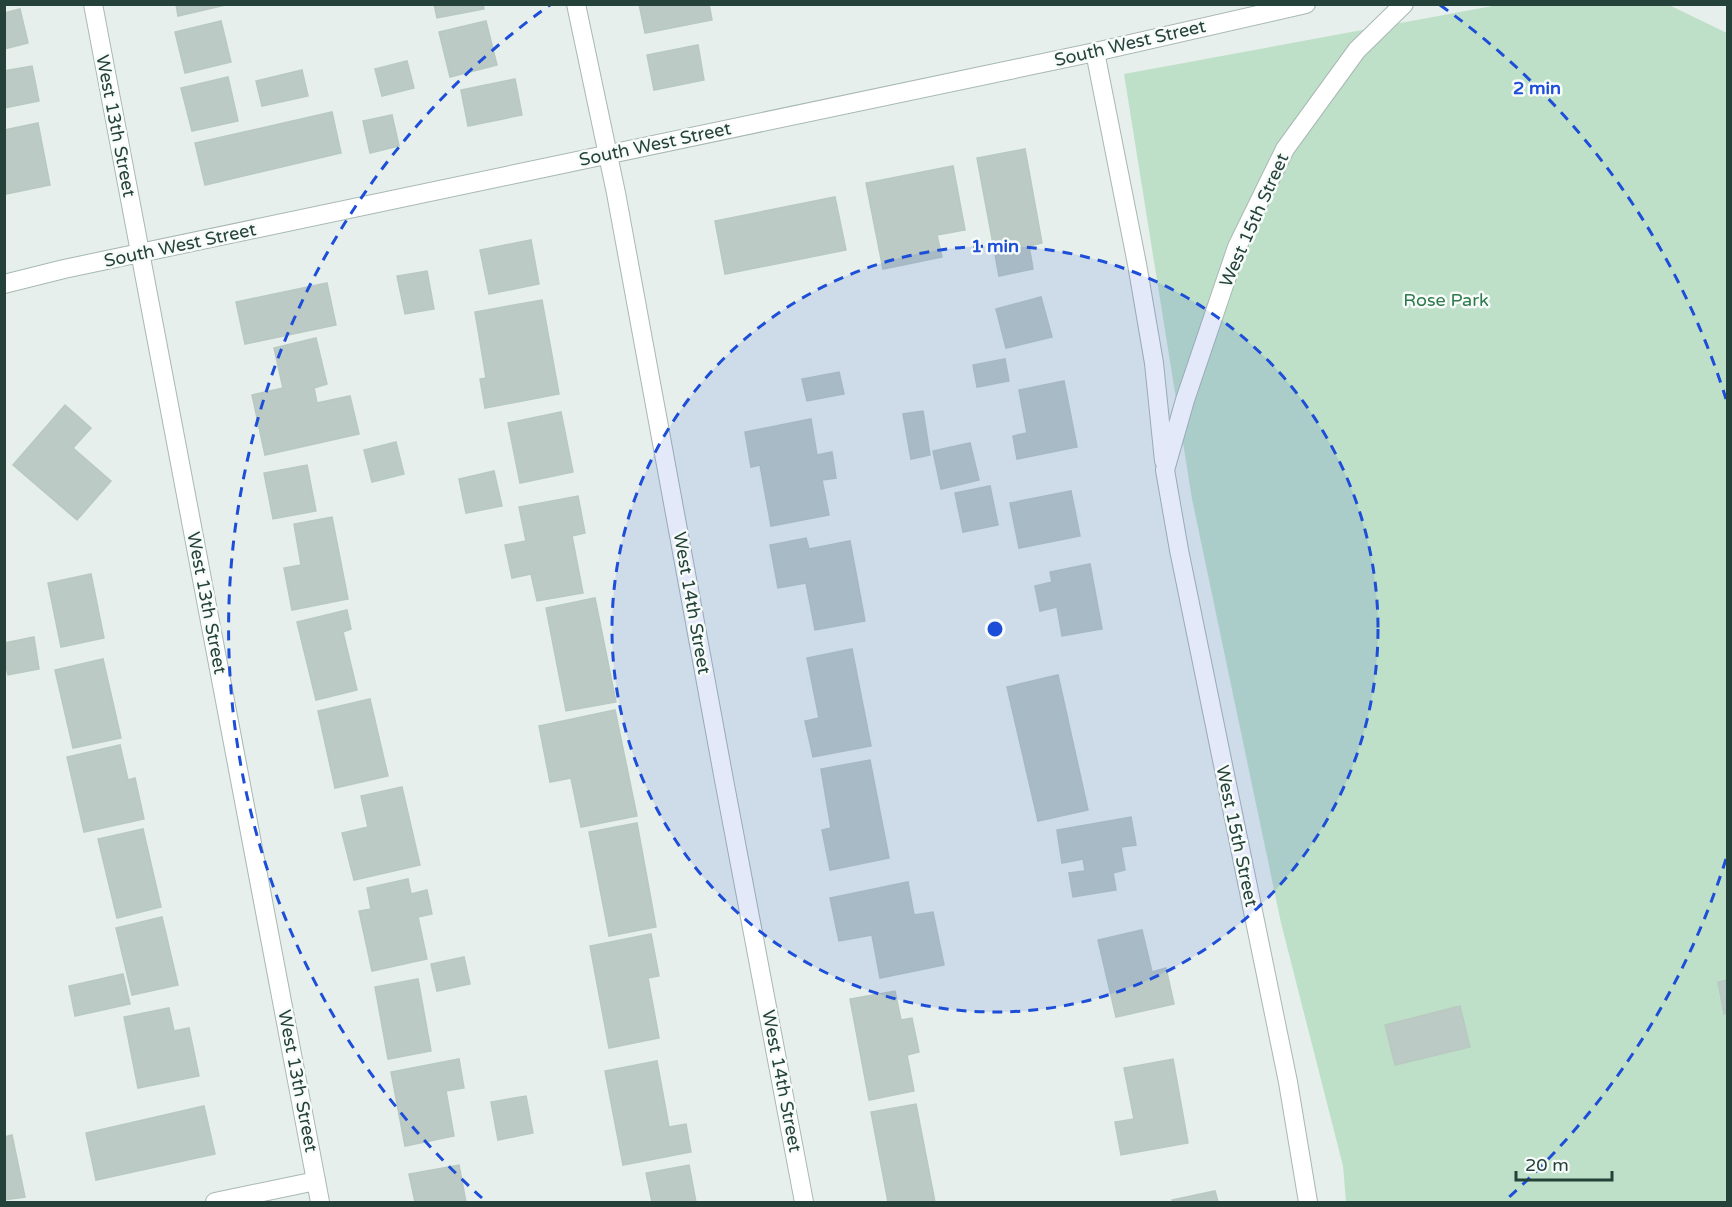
<svg xmlns="http://www.w3.org/2000/svg" width="1732" height="1207" font-family="'Varela Round',sans-serif">
<style>
.green{fill:#bfe0c8}
.building{fill:#bbcac4;stroke:#b8c9c2;stroke-width:1.5}
.lines{fill:none;stroke-linecap:round;stroke-linejoin:round}
.minor-casing{stroke:#a8b8b2;stroke-width:20}
.minor{stroke:#fff;stroke-width:18}
.ring{fill:none;stroke:#1d4ed8;stroke-width:3;stroke-dasharray:10 8}
.labels{text-anchor:middle;stroke-width:5;stroke-linejoin:round;paint-order:stroke}
.street-label{font-size:18px;fill:#24423a;stroke:#f7fbf9}
.park-label{font-size:18px;fill:#2d7a4b;stroke:#f7fbf9}
.centre{fill:#1d4ed8;stroke:#f7fbf9;stroke-width:3}
.ring-label{font-size:18px;text-anchor:middle;font-weight:bold;fill:#1d4ed8;stroke:#f7fbf9;stroke-width:5;stroke-linejoin:round;paint-order:stroke}
</style>
<rect width="100%" height="100%" fill="#e6efeb"/>
<path class="green" d="M1498 5H1669L1727 33V1202H1346L1343 1166 1281 923 1192 499 1124 74Z"/>
<g class="building">
<path d="M176 4H226V5L178 16Z"/>
<path d="M434 4H483L484 9 437 18Z"/>
<path d="M639 4H709L712 20 645 33Z"/>
<path d="M20 9 28 43 4 49V13Z"/>
<path d="M221 21 231 62 185 73 175 32Z"/>
<path d="M486 21 497 65 450 77 439 32Z"/>
<path d="M698 45 704 80 654 90 647 55Z"/>
<path d="M407 61 414 88 382 96 375 69Z"/>
<path d="M32 66 39 101 4 108V71Z"/>
<path d="M302 70 308 96 262 106 256 81Z"/>
<path d="M228 77 238 121 192 131 181 88Z"/>
<path d="M515 79 522 115 468 126 461 90Z"/>
<path d="M332 112 341 153 205 185 195 143Z"/>
<path d="M392 115 399 146 370 153 363 121Z"/>
<path d="M38 123 50 185 6 194 4 130Z"/>
<path d="M1025 149 1042 243 1029 246 1033 269 999 276 977 158Z"/>
<path d="M953 166 965 230 937 235 942 257 883 269 866 183Z"/>
<path d="M835 197 846 250 725 274 715 221Z"/>
<path d="M531 240 539 284 489 294 480 250Z"/>
<path d="M427 271 434 309 405 314 397 276Z"/>
<path d="M327 283 336 325 245 344 236 302Z"/>
<path d="M1041 297 1052 337 1006 348 996 309Z"/>
<path d="M542 300 559 394 485 408 480 379 486 378 475 312Z"/>
<path d="M316 338 327 384 314 388 317 403 350 396 359 434 265 455 252 395 283 388 274 348Z"/>
<path d="M1005 359 1009 381 977 387 973 365Z"/>
<path d="M839 372 844 394 807 401 802 379Z"/>
<path d="M1064 381 1077 447 1017 459 1013 436 1027 433 1019 390Z"/>
<path d="M65 405 91 428 73 448 111 481 77 520 13 465Z"/>
<path d="M923 411 930 455 911 459 903 414Z"/>
<path d="M561 412 573 472 520 483 508 423Z"/>
<path d="M811 419 817 455 832 452 836 478 822 480 829 515 771 526 760 465 751 467 745 432Z"/>
<path d="M396 442 404 474 372 482 364 450Z"/>
<path d="M970 443 979 480 941 489 933 451Z"/>
<path d="M307 465 316 511 273 519 264 473Z"/>
<path d="M494 471 502 506 466 513 459 479Z"/>
<path d="M990 486 998 525 963 532 955 493Z"/>
<path d="M1071 491 1080 536 1019 548 1010 503Z"/>
<path d="M578 496 585 533 572 536 583 593 537 601 531 574 512 578 505 545 526 541 519 507Z"/>
<path d="M332 517 348 599 292 610 284 568 301 565 294 524Z"/>
<path d="M806 538 809 549 850 541 865 621 815 630 806 583 778 588 770 545Z"/>
<path d="M1090 564 1102 629 1062 636 1057 607 1040 611 1035 586 1052 582 1050 572Z"/>
<path d="M91 574 104 638 61 647 48 583Z"/>
<path d="M595 598 616 702 566 711 546 608Z"/>
<path d="M347 610 351 629 343 632 357 690 316 700 297 622Z"/>
<path d="M34 637 39 669 8 675 4 658V643Z"/>
<path d="M852 649 871 746 813 757 805 721 819 718 807 658Z"/>
<path d="M103 659 121 738 73 748 55 670Z"/>
<path d="M1058 675 1088 810 1038 821 1007 687Z"/>
<path d="M370 699 388 776 335 788 318 711Z"/>
<path d="M615 710 637 816 581 827 571 778 550 782 539 726Z"/>
<path d="M120 745 128 780 135 778 144 819 84 832 67 757Z"/>
<path d="M870 760 889 858 830 870 822 830 831 828 821 769Z"/>
<path d="M402 787 420 865 354 880 342 833 368 827 361 796Z"/>
<path d="M1131 817 1136 845 1121 847 1125 870 1113 873 1116 890 1073 897 1069 873 1085 871 1083 859 1062 863 1057 830Z"/>
<path d="M637 823 656 927 609 936 589 832Z"/>
<path d="M143 829 161 907 117 918 98 839Z"/>
<path d="M408 879 411 894 427 890 432 914 418 917 427 959 372 971 359 911 371 909 367 888Z"/>
<path d="M908 882 914 915 933 912 944 965 880 978 872 935 839 941 830 898Z"/>
<path d="M162 917 178 985 132 995 116 928Z"/>
<path d="M1142 930 1152 972 1166 968 1174 1004 1116 1017 1098 940Z"/>
<path d="M651 934 659 976 648 978 659 1038 609 1048 590 946Z"/>
<path d="M464 957 470 984 437 991 431 964Z"/>
<path d="M123 974 130 1004 75 1016 69 986Z"/>
<path d="M418 979 431 1051 388 1059 375 987Z"/>
<path d="M1728 980V1013L1724 1014 1718 982Z"/>
<path d="M895 991 901 1020 912 1018 919 1052 907 1055 914 1091 869 1100 850 999Z"/>
<path d="M1460 1006 1470 1047 1395 1065 1385 1025Z"/>
<path d="M169 1008 174 1031 189 1028 199 1076 138 1088 124 1017Z"/>
<path d="M459 1059 464 1088 446 1091 454 1136 405 1146 391 1072Z"/>
<path d="M1173 1059 1188 1143 1121 1155 1115 1122 1134 1119 1124 1068Z"/>
<path d="M657 1061 669 1127 686 1124 691 1152 623 1165 605 1071Z"/>
<path d="M526 1096 533 1133 498 1140 491 1102Z"/>
<path d="M916 1104 935 1202H888L871 1112Z"/>
<path d="M204 1106 215 1154 96 1180 86 1133Z"/>
<path d="M12 1135 25 1197 4 1200V1137Z"/>
<path d="M459 1165 466 1202H415L409 1174Z"/>
<path d="M689 1165 696 1202H652L646 1173Z"/>
<path d="M1215 1191 1218 1202H1173L1172 1200Z"/>
</g>
<g class="lines">
<defs>
<g id="minor">
<path d="M93 4 320 1202"/>
<path d="M576 4 616 193 724 780 804 1202"/>
<path d="M1095 52 1137 264 1154 363 1164 461"/>
<path d="M4 284 64 269 1095 52 1306 4"/>
<path d="M215 1202 316 1181"/>
<path d="M1308 1202 1288 1082 1179 550 1165 470 1185 400 1237 247 1285 149 1357 50 1404 4"/>
</g>
</defs>
<use href="#minor" class="minor-casing"/>
<use href="#minor" class="minor"/>
</g>
<circle cx="995" cy="629" r="383" fill="#1d4ed8" fill-opacity=".12"/>
<g class="ring">
<circle cx="995" cy="629" r="383"/>
<path d="M1726 859A766 766 0 0 1 1508 1198M482 1198A766 766 0 0 1 550 5M1440 5A766 766 0 0 1 1726 399"/>
</g>
<g class="labels">
<g class="street-label">
<text transform="translate(1130 43) rotate(-13)" y="6">South West Street</text>
<text transform="translate(116 126) rotate(79)" y="6">West 13th Street</text>
<text transform="translate(655 144) rotate(-12)" y="6">South West Street</text>
<text transform="translate(1254 220) rotate(-66)" y="6">West 15th Street</text>
<text transform="translate(180 245) rotate(-12)" y="6">South West Street</text>
<text transform="translate(207 603) rotate(79)" y="6">West 13th Street</text>
<text transform="translate(692 603) rotate(80)" y="6">West 14th Street</text>
<text transform="translate(1237 836) rotate(78)" y="6">West 15th Street</text>
<text transform="translate(298 1081) rotate(79)" y="6">West 13th Street</text>
<text transform="translate(782 1081) rotate(79)" y="6">West 14th Street</text>
</g>
<g class="park-label">
<text x="1446" y="306">Rose Park</text>
</g>
</g>
<circle cx="995" cy="629" r="9" class="centre"/>
<g class="ring-label">
<text x="1537" y="94">2 min</text>
<text x="995" y="252">1 min</text>
</g>
<rect width="1732" height="1207" fill="none" stroke="#24423a" stroke-width="12"/>
<path d="M1516 1171v9h96v-9" fill="none" stroke="#24423a" stroke-width="3"/>
<text x="1525" y="1171" font-size="18" fill="#24423a" stroke="#f7fbf9" stroke-width="4.5" paint-order="stroke">20 m</text>
</svg>
